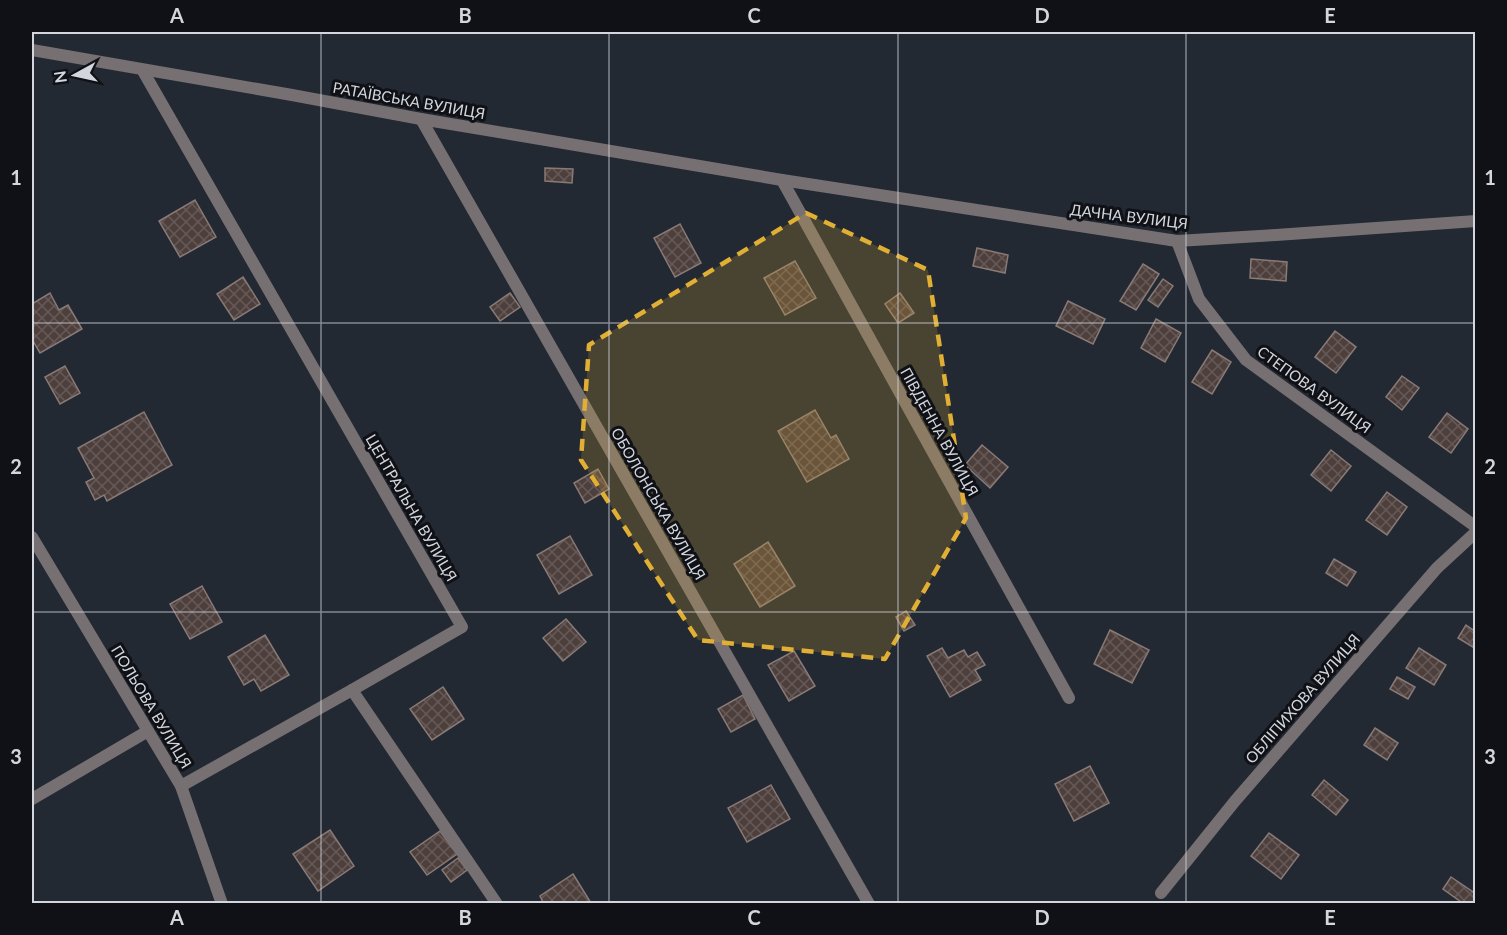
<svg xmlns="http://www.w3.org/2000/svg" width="1507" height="935" font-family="Lato,sans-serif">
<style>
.building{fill:url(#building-cross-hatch);stroke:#897a76;stroke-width:1.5}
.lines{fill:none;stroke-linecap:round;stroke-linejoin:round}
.minor{stroke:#777072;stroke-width:12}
.marked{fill:#e1af34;fill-opacity:0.2;stroke:#e1af34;stroke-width:4.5;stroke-dasharray:12 8;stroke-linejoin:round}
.grid{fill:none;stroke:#d3d7dd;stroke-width:1.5;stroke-opacity:0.55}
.labels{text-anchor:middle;stroke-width:6;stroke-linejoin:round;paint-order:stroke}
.street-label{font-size:15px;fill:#d3d7dd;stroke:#0f1116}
.neatline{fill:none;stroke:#d3d7dd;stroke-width:2}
.grid-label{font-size:20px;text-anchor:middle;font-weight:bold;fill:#d3d7dd}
</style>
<defs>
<pattern id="building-cross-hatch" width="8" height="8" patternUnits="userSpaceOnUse" patternTransform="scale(1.5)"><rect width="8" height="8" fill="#4d3f3c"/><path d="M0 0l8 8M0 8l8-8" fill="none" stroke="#665a58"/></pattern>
</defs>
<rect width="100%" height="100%" fill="#232932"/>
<g class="building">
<path d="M545 168 573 169 572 183 545 181Z"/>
<path d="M195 200 216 237 180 257 159 221Z"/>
<path d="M680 224 701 263 675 277 654 238Z"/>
<path d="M977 248 1008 255 1005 273 973 266Z"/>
<path d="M1251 259 1287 262 1286 281 1250 278Z"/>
<path d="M795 261 816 298 785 315 764 278Z"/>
<path d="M1143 264 1159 274 1136 310 1120 301Z"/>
<path d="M243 277 260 304 234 320 217 294Z"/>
<path d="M1163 279 1173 286 1158 307 1148 300Z"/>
<path d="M50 293 59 310 68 305 82 329 40 353 32 339V304Z"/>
<path d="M510 293 520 307 500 321 490 307Z"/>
<path d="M900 293 914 313 898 323 885 304Z"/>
<path d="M1068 301 1105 319 1093 344 1056 326Z"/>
<path d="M1156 319 1181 333 1165 362 1141 348Z"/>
<path d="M1335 331 1356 347 1336 373 1315 357Z"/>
<path d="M1212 350 1231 362 1212 394 1192 382Z"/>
<path d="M65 366 80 393 60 404 45 377Z"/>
<path d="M1402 376 1419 388 1402 410 1386 397Z"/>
<path d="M815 410 831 438 836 435 849 459 807 482 778 431Z"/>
<path d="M144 412 172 465 107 501 104 495 95 500 86 482 94 478 78 448Z"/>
<path d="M1447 413 1468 429 1451 453 1429 437Z"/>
<path d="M982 445 1008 467 990 488 965 465Z"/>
<path d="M1331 450 1351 466 1331 491 1311 475Z"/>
<path d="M598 469 609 489 585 503 574 483Z"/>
<path d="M1387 492 1407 507 1387 535 1366 520Z"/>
<path d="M570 536 592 575 559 594 537 555Z"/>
<path d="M768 542 795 586 760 607 734 564Z"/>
<path d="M1334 559 1356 572 1347 586 1326 573Z"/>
<path d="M202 586 222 622 190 639 170 604Z"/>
<path d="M906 611 915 625 904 631 896 617Z"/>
<path d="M566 619 586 642 563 661 543 638Z"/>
<path d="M1466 625 1476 632V649L1458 638Z"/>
<path d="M1110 630 1149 650 1132 683 1094 664Z"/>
<path d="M265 635 289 675 261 691 254 679 244 685 228 657Z"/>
<path d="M942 648 948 658 964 650 968 657 977 652 985 665 975 670 981 680 950 697 927 656Z"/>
<path d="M1419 648 1446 665 1434 685 1406 668Z"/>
<path d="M794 651 815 686 789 701 768 665Z"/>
<path d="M1397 677 1415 687 1408 699 1390 689Z"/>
<path d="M443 687 464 719 432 740 410 709Z"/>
<path d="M743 695 755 719 731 732 718 709Z"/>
<path d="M1375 728 1398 743 1387 760 1364 745Z"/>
<path d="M1090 766 1109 803 1074 821 1055 784Z"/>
<path d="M1324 780 1348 800 1336 815 1312 795Z"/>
<path d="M771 785 790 819 747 842 728 808Z"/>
<path d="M330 830 354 866 318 891 293 854Z"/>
<path d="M440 831 457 854 427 875 410 852Z"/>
<path d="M1269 833 1299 855 1281 879 1251 856Z"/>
<path d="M458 858 467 870 451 882 442 870Z"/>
<path d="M573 874 591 903 544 904 540 896Z"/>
<path d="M1451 877 1476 894V898L1472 904H1464L1443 889Z"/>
</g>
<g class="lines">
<g class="minor">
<path d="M32 50 292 95 421 119 782 180 1177 241 1276 235 1476 221"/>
<path d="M143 71 462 627 352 690 497 904"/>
<path d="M421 119 869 904"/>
<path d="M782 180 1069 698"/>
<path d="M1177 241 1199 299 1246 360 1476 527"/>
<path d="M32 537 181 786 222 904"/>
<path d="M181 786 352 690"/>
<path d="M32 799 148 731"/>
<path d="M1161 893 1235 801 1437 568 1476 532"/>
</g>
</g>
<path class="marked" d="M806 213 928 270 966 518 885 659 698 640 581 460 589 345Z"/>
<path class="grid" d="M321 32V904M609 32V904M898 32V904M1186 32V904M32 323H1476M32 612H1476"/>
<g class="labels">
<g class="street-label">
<text transform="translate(409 101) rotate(10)" y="5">РАТАЇВСЬКА ВУЛИЦЯ</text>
<text transform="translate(1129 217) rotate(7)" y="5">ДАЧНА ВУЛИЦЯ</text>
<text transform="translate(1314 390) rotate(36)" y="5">СТЕПОВА ВУЛИЦЯ</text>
<text transform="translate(939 432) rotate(61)" y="5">ПІВДЕННА ВУЛИЦЯ</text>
<text transform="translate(658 504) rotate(60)" y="5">ОБОЛОНСЬКА ВУЛИЦЯ</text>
<text transform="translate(411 508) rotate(60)" y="5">ЦЕНТРАЛЬНА ВУЛИЦЯ</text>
<text transform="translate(1303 699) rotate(-49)" y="5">ОБЛІПИХОВА ВУЛИЦЯ</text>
<text transform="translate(151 707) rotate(59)" y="5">ПОЛЬОВА ВУЛИЦЯ</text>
</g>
</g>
<rect width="1507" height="935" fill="none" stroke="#0f1116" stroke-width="66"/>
<g transform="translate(75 75) rotate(262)" stroke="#0f1116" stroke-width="4.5" paint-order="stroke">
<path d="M0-4.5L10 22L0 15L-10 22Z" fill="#d3d7dd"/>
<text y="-9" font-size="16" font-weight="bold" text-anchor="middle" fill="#d3d7dd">N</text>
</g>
<rect x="33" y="33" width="1441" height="869" class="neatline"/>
<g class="grid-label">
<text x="177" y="23">A</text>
<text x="465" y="23">B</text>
<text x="754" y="23">C</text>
<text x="1042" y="23">D</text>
<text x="1330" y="23">E</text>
<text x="16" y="185">1</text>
<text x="1490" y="185">1</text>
<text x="16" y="474">2</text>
<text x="1490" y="474">2</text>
<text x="16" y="764">3</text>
<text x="1490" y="764">3</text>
<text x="177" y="925">A</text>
<text x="465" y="925">B</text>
<text x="754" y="925">C</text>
<text x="1042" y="925">D</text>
<text x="1330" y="925">E</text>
</g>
</svg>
